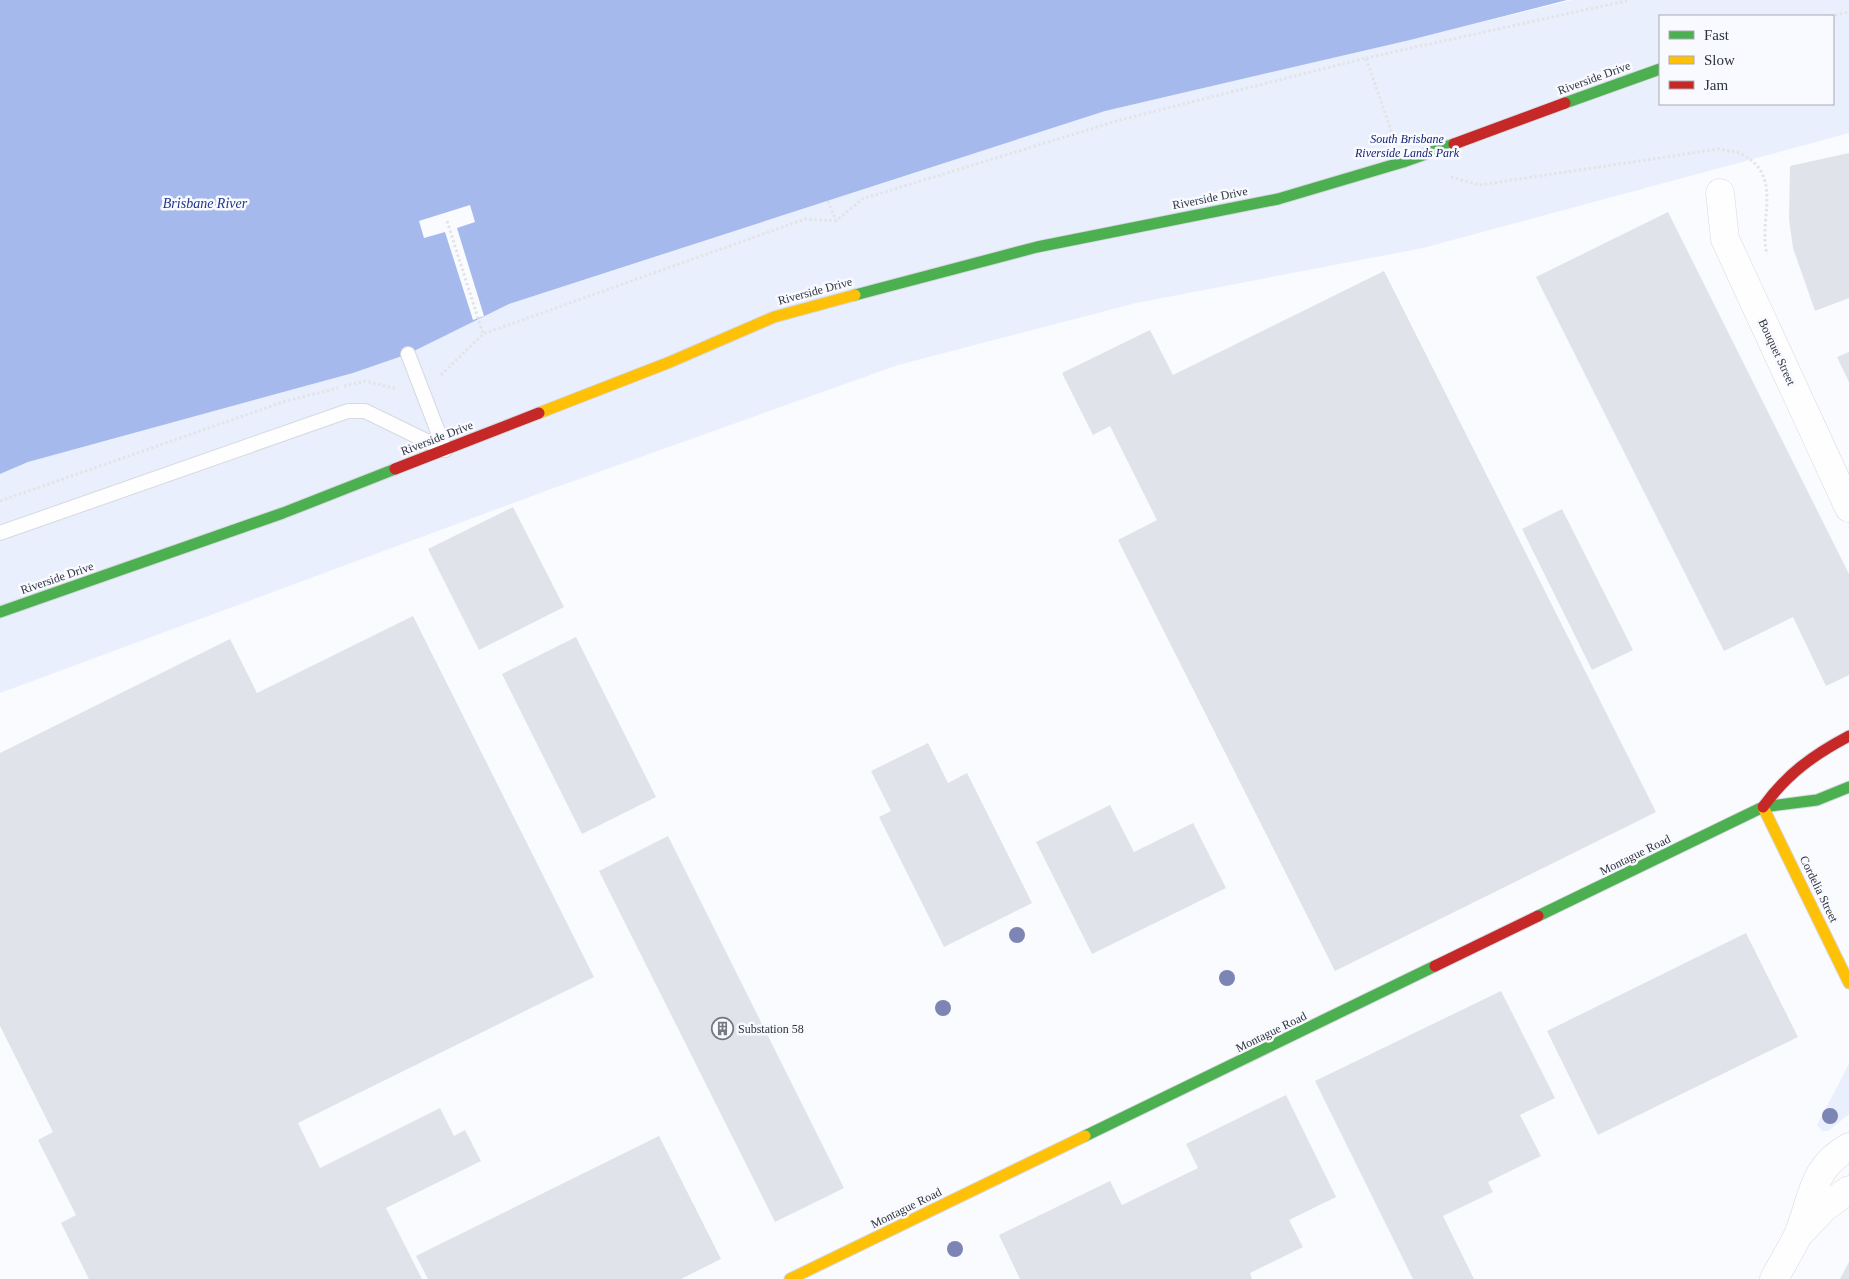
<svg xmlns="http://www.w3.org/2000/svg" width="1849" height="1279" font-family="'Times New Roman',serif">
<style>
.green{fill:#e9effc;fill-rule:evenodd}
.water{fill:#a6b9ec}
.pier{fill:#f9fbfe}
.building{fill:#e0e3e9}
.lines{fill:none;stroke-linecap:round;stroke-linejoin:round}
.lane-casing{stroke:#d6d9df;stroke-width:16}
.street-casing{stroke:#d6d9df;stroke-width:29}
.fast-casing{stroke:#d6d9df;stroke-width:13}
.slow-casing{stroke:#d6d9df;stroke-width:13}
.jam-casing{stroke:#d6d9df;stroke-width:13}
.path{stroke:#e3e4e5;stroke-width:3;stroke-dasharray:2.5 2.5;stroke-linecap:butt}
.lane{stroke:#fefeff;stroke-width:14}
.street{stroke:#fefeff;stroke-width:28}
.fast{stroke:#4caf50;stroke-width:11}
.slow{stroke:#ffc107;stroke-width:11}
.jam{stroke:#c62828;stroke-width:11}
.tree{fill:#7c85b3}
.labels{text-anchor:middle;stroke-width:5;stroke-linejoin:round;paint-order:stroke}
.street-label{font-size:12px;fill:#2f333c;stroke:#f8faff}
.park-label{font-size:12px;font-style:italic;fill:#152476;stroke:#f8faff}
.poi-label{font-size:12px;fill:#2f333c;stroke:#f8faff;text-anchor:start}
.water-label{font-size:14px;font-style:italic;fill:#213587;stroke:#f8faff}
</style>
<rect width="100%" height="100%" fill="#f9fbfe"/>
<g class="green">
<path d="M1572 0H1849V133L1423 248 1136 303 898 365 551 489 0 693V474L28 462 353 373 408 354 509 304 1105 111 1410 40ZM1660 16H1833V104H1660Z"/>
<path d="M1849 1064V1114L1828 1131H1822L1817 1125Z"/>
</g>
<path class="water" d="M0 0H1567L1410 40 1105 111 509 304 408 354 353 373 28 462 0 474Z"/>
<path class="pier" d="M470 205 475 222 457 228 484 316 473 320 445 232 424 238 419 221Z"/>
<g class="building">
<path d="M1849 153V298L1815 311 1793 248 1789 219 1790 166Z"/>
<path d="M1668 212 1849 574V675L1826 686 1793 617 1724 651 1536 277Z"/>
<path d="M1384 271 1656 812 1335 971 1118 540 1157 520 1110 426 1093 435 1062 373 1150 330 1173 375Z"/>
<path d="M1849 352V382L1837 357Z"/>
<path d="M513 507 564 607 479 650 428 549Z"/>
<path d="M1562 509 1633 650 1592 670 1522 529Z"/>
<path d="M413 616 594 977 298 1123 320 1168 440 1108 454 1136 465 1130 481 1161 386 1208 422 1279H89L61 1223 76 1215 38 1140 53 1132 0 1026V753L230 639 257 693Z"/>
<path d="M576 637 656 797 582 834 502 674Z"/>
<path d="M928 743 948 783 967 773 1032 903 944 947 879 817 891 811 871 771Z"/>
<path d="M1110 805 1134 852 1193 823 1226 888 1092 954 1036 842Z"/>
<path d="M668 836 844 1188 775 1222 599 871Z"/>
<path d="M1746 933 1798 1037 1598 1135 1547 1031Z"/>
<path d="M1501 991 1555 1098 1520 1115 1541 1156 1488 1182 1493 1192 1443 1216 1474 1279H1413L1315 1081Z"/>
<path d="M1286 1095 1336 1197 1289 1220 1303 1247 1250 1273 1252 1279H1020L999 1235 1110 1181 1122 1205 1198 1168 1186 1144Z"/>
<path d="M659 1136 721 1259 681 1279H428L416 1256Z"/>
<path d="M1849 1262V1279H1840Z"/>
</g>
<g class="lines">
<defs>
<g id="lane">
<path d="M408 354 445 450"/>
<path d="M0 533 348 411H365L445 450"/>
</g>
<g id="street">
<path d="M1720 193 1725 239 1849 508"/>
<path d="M1801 1232 1825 1207 1849 1190"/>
<path d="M1774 1279C1782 1264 1791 1250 1798 1235 1813 1199 1811 1168 1849 1147"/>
</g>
<g id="fast">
<path d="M1565 103 1660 69"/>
<path d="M855 295 1037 247 1278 199 1403 162 1454 144"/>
<path d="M0 612 283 513 395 469"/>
<path d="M1538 916 1763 807 1817 800 1849 787"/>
<path d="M1085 1136 1435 966"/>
</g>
<g id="slow">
<path d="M539 413 670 362 774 317 855 295"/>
<path d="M1763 807 1849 983"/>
<path d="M790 1279 1085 1136"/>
</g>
<g id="jam">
<path d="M1454 144 1565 103"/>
<path d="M395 469 539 413"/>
<path d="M1763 807C1787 774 1813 755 1849 736"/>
<path d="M1435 966 1538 916"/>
</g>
</defs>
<use href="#lane" class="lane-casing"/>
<use href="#street" class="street-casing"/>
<use href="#fast" class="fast-casing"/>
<use href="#slow" class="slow-casing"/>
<use href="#jam" class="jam-casing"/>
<g class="path">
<path d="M1830 16 1849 12"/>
<path d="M1366 58 1630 0"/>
<path d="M1451 177 1479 185 1719 149C1727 151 1739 151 1745 156 1783 178 1758 221 1767 254"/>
<path d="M828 201 836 221"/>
<path d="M447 221 483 334"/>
<path d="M441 375 483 334 805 219 836 221 862 199 1120 120 1366 58 1393 136"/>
<path d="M344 386 365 381 397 389"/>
<path d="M0 501 286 401 338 388"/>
</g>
<use href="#lane" class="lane"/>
<use href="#street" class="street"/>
<use href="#fast" class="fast"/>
<use href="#slow" class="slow"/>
<use href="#jam" class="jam"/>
</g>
<g class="tree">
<circle cx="1017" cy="935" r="8"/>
<circle cx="1227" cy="978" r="8"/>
<circle cx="943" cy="1008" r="8"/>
<circle cx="1830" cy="1116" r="8"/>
<circle cx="955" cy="1249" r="8"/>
</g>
<defs>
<symbol id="building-ring" viewBox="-11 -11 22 22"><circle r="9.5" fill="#f8faff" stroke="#767980" stroke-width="1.5"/><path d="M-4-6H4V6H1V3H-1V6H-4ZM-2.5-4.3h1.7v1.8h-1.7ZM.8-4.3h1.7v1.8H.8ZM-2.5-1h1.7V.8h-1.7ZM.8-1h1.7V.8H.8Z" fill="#767980"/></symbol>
</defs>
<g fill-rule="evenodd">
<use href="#building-ring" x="710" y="1016" width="25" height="25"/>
</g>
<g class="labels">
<g class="street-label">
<text transform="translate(1594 78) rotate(-20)" y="4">Riverside Drive</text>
<text transform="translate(1210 198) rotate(-11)" y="4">Riverside Drive</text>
<text transform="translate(815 291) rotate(-15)" y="4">Riverside Drive</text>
<text transform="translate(1777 352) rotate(65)" y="4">Bouquet Street</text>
<text transform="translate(437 438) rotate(-21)" y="4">Riverside Drive</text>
<text transform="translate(57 578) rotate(-19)" y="4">Riverside Drive</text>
<text transform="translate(1635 855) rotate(-26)" y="4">Montague Road</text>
<text transform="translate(1819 889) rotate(64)" y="4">Cordelia Street</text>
<text transform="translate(1271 1032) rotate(-26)" y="4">Montague Road</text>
<text transform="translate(906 1208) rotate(-26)" y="4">Montague Road</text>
</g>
<g class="park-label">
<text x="1407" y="143">South Brisbane<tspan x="1407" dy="14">Riverside Lands Park</tspan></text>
</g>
<g class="poi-label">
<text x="738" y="1033">Substation 58</text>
</g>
<g class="water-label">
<text x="205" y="208">Brisbane River</text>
</g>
</g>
<rect x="1659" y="15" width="175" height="90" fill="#f8faff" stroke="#a8aab1"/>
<rect x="1669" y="31" width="25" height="8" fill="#4caf50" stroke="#a8aab1"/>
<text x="1704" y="40" font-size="15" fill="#2f333c">Fast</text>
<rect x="1669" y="56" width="25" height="8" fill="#ffc107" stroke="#a8aab1"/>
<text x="1704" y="65" font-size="15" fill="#2f333c">Slow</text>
<rect x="1669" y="81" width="25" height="8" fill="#c62828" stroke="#a8aab1"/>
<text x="1704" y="90" font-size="15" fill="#2f333c">Jam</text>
</svg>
